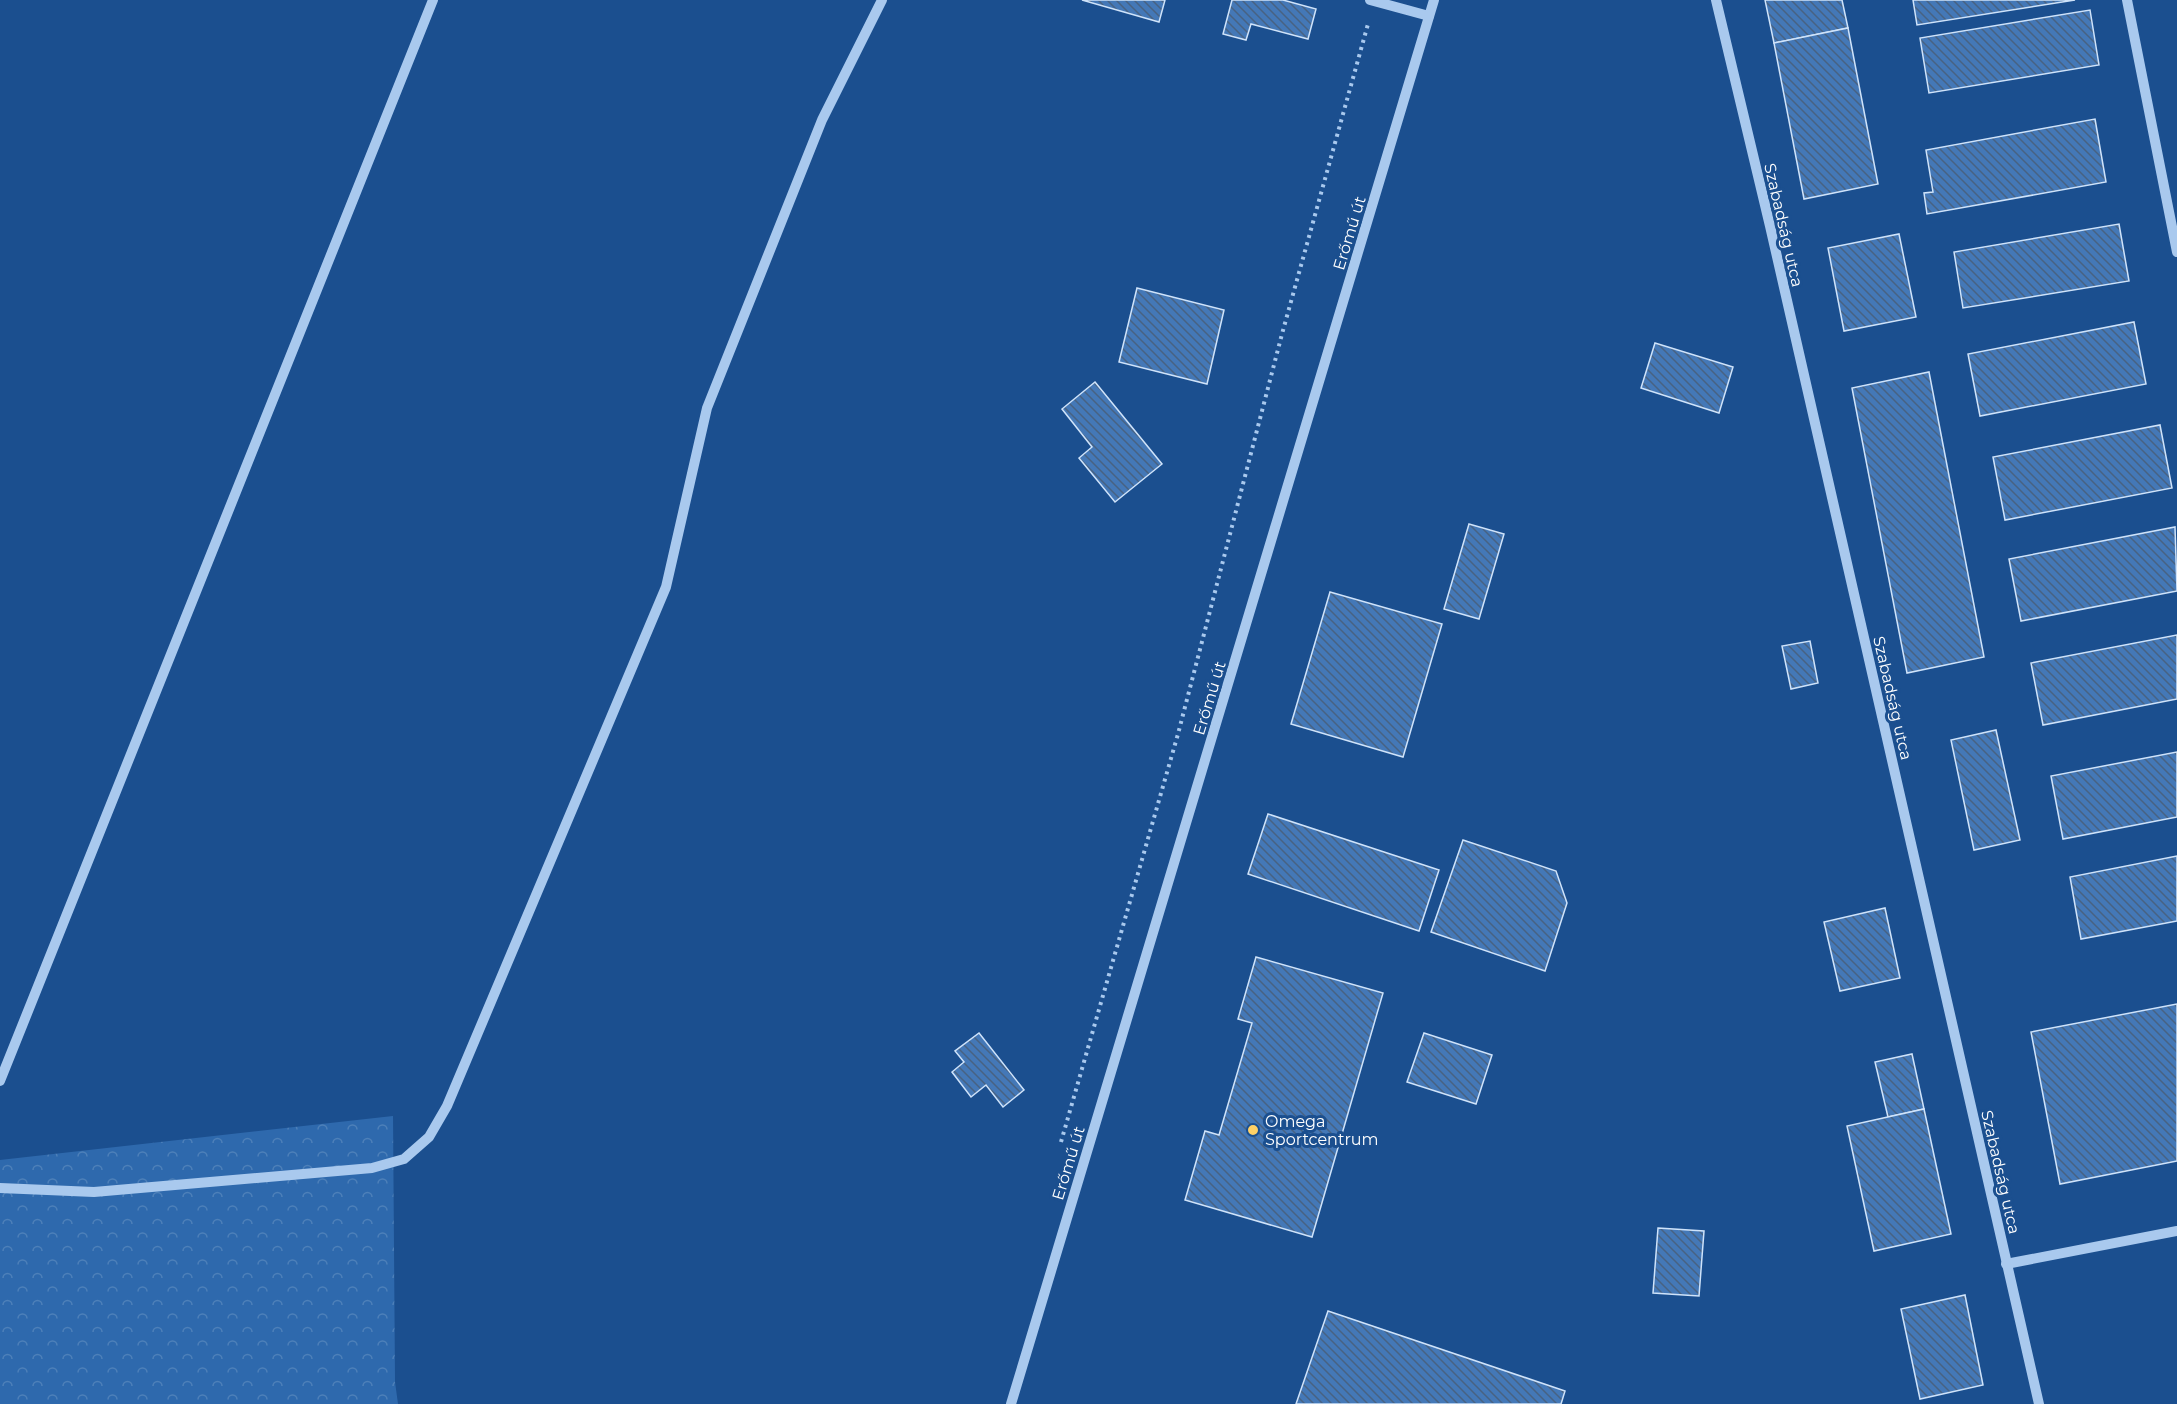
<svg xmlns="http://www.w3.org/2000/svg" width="2177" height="1404" font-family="Montserrat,sans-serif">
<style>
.forest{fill:url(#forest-crowns)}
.building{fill:url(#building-back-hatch);stroke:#cfe3fa;stroke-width:1.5}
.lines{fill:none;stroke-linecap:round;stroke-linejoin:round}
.path{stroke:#a9c9ee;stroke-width:4;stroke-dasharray:3 4.5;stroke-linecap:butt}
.minor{stroke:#a9c9ee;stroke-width:10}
.poi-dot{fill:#ffd166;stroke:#1b4f8f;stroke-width:2}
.labels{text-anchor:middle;stroke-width:6;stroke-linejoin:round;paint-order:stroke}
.street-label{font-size:16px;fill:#fff;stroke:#1b4f8f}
.poi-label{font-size:16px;fill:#fff;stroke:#1b4f8f;text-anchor:start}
</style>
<defs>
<pattern id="forest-crowns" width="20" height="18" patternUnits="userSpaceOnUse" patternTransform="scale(1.5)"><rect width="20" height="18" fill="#2e69ad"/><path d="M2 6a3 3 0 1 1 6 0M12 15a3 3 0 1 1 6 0" fill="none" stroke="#4d80b9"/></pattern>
<pattern id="building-back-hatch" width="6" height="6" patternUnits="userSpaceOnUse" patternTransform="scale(1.5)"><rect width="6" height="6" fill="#4478b7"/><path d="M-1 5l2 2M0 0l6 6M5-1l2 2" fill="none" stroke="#486282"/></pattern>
</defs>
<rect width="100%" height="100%" fill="#1b4f8f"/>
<path class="forest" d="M393 1116 395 1382 398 1404H0V1160Z"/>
<g class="building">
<path d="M1082 0H1165L1159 22Z"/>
<path d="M1232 0H1283L1316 9 1308 39 1251 24 1246 40 1223 34Z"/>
<path d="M1765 0H1842L1848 28 1774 43Z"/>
<path d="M1913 0H2075L1917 25Z"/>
<path d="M2090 10 2099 65 1929 93 1920 38Z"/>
<path d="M1848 28 1878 184 1804 199 1774 43Z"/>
<path d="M2095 119 2106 182 1927 214 1924 193 1933 192 1926 150Z"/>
<path d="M2119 224 2129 281 1963 308 1954 252Z"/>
<path d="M1899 234 1916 317 1844 331 1828 248Z"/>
<path d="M1137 288 1224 310 1207 384 1119 362Z"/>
<path d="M2134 322 2146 384 1980 416 1968 354Z"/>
<path d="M1655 343 1733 367 1719 413 1641 388Z"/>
<path d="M1929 372 1984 657 1907 673 1852 388Z"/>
<path d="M1095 382 1162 464 1115 502 1079 458 1092 447 1062 409Z"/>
<path d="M2160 425 2172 488 2005 520 1993 457Z"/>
<path d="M1469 524 1504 534 1479 619 1444 609Z"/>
<path d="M2175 527 2177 591 2021 621 2009 559Z"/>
<path d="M1330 592 1442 624 1403 757 1291 724Z"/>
<path d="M2177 635V699L2043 725 2031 663Z"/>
<path d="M1810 641 1818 683 1791 689 1782 646Z"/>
<path d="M1996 730 2020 840 1974 850 1951 740Z"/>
<path d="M2177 752V817L2063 839 2051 776Z"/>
<path d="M1268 814 1439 870 1419 931 1248 874Z"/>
<path d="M1463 840 1556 871 1567 903 1545 971 1431 932Z"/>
<path d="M2177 856V921L2081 939 2070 877Z"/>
<path d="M1885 908 1900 978 1840 991 1824 922Z"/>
<path d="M1256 957 1383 993 1312 1237 1185 1200 1205 1131 1219 1135 1252 1023 1238 1019Z"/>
<path d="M2177 1004V1161L2060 1184 2031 1032Z"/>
<path d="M979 1033 1024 1090 1003 1107 986 1085 971 1097 952 1072 964 1062 955 1051Z"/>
<path d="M1424 1033 1492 1055 1476 1104 1407 1082Z"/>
<path d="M1912 1054 1924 1109 1888 1117 1875 1062Z"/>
<path d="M1924 1109 1951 1234 1874 1251 1847 1126Z"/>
<path d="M1658 1228 1704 1231 1699 1296 1653 1293Z"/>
<path d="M1965 1295 1983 1385 1920 1399 1901 1309Z"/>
<path d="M1328 1311 1565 1391 1561 1404H1296Z"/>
</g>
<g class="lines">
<path class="path" d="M1061 1142 1178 734 1282 334 1368 24"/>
<g class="minor">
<path d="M1370 0 1429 16"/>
<path d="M1716 0 1770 226 2039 1404"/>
<path d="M2127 0 2177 252"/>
<path d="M0 1081 433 0"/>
<path d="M0 1188 94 1192 372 1168 404 1159 429 1137 447 1106 666 587 707 408 822 120 882 0"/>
<path d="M2006 1264 2177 1231"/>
<path d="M1011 1404 1434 0"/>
</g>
</g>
<circle class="poi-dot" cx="1253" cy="1130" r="6"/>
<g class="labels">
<g class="street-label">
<text transform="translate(1784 225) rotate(77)" y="6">Szabadság utca</text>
<text transform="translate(1349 233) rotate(-73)" y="6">Erőmű út</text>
<text transform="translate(1209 698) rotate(-73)" y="6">Erőmű út</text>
<text transform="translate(1893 698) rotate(77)" y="6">Szabadság utca</text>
<text transform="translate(1068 1163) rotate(-73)" y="6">Erőmű út</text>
<text transform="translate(2001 1172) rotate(77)" y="6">Szabadság utca</text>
</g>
<g class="poi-label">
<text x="1265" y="1127">Omega<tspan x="1265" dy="18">Sportcentrum</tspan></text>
</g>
</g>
</svg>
